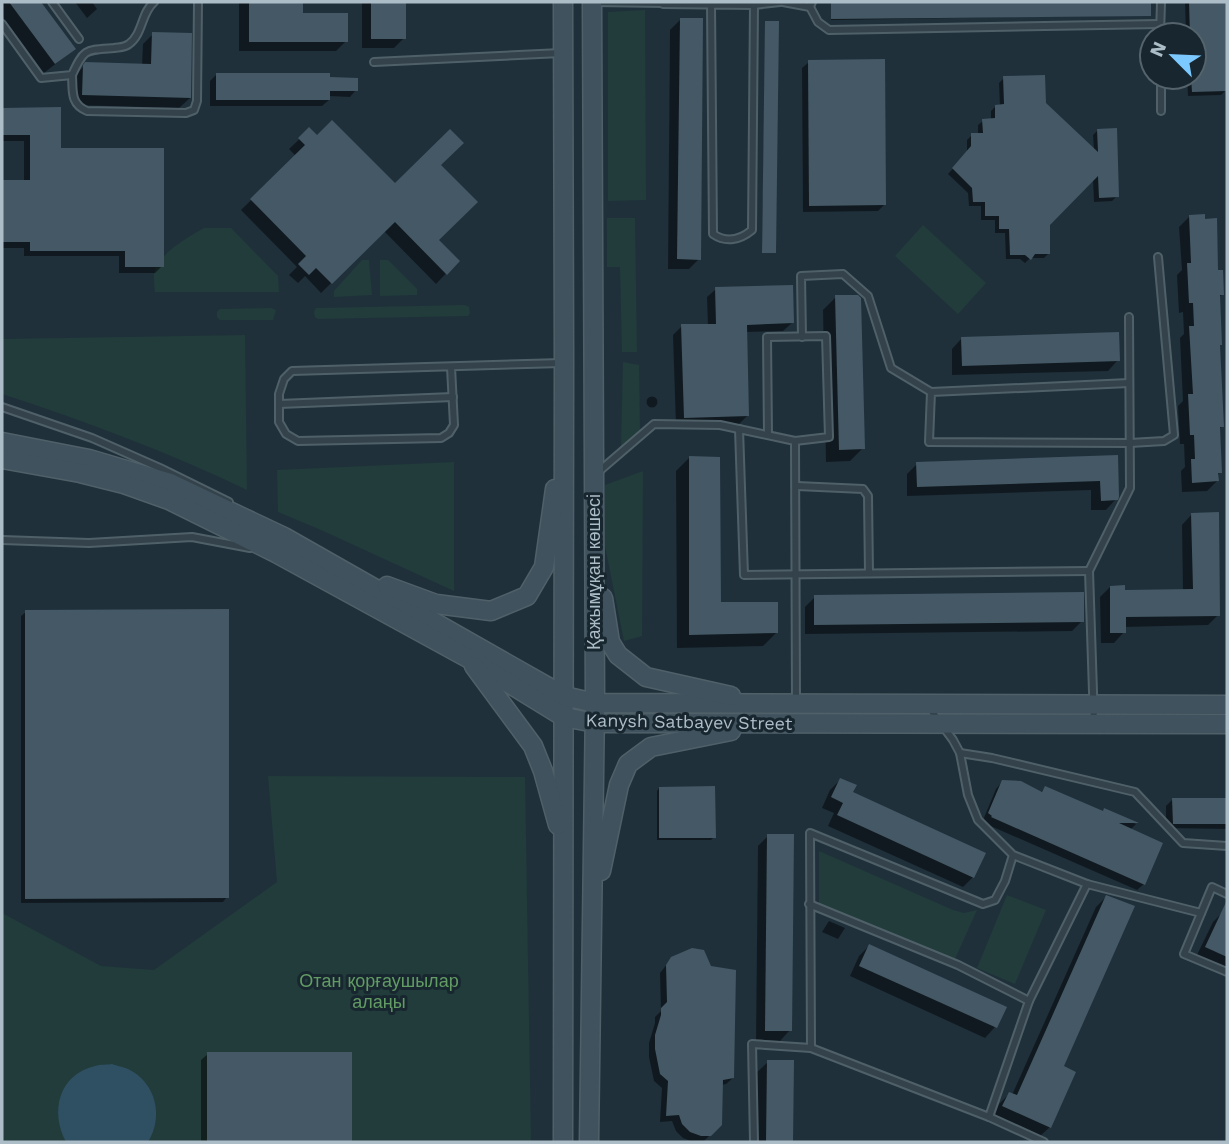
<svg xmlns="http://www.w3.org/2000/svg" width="1229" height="1144" font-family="'Work Sans',sans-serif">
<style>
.green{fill:#213c3a}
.water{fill:#2f4f62}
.shadow{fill:#0007}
.building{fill:#445965}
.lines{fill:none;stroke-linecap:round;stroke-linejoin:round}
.service-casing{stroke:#506069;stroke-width:10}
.secondary-casing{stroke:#506069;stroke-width:21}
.service{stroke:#33424b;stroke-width:6}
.secondary{stroke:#40525e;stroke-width:18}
.labels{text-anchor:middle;stroke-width:6;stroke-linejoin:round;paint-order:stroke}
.street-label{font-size:18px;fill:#adbdc8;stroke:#18272f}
.park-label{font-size:18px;fill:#629b64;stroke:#18272f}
</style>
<rect width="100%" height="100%" fill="#1f303b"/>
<g class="green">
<path d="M645 10 646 200 608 201V12Z"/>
<path d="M607 218H635L637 352H622L620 267H607Z"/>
<path d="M923 225 986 283 958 314 895 256Z"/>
<path d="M204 228H231L278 276 279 292H155C154 287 154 280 154 275 157 254 188 237 204 228Z"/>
<path d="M362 260H369L372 295 334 297V291Z"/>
<path d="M380 260H388L417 289V295L380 296Z"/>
<path d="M465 305 469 307 470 313 468 316 318 319 315 317 314 312 316 308Z"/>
<path d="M271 308 276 310 273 320H220L217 317V312L220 309Z"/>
<path d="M245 335 247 490C168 452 85 421 2 394V339Z"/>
<path d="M623 362 639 365 640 431 621 447Z"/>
<path d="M454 462V591L321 530 278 512 277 470Z"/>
<path d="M643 471 642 636 624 641 605 546V485Z"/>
<path d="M268 776 525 777 531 1142H2V913L101 966 154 970 277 882Z"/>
<path d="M819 851 953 910 964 913 977 910 955 959 819 903Z"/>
<path d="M1007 895 1046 910 1015 984 977 968Z"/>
</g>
<path class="water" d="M112 1064C117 1066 124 1067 128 1069 156 1082 164 1117 148 1142H66C50 1112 58 1075 95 1066 100 1064 107 1065 112 1064Z"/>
<g class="shadow">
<path d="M2 2H39L74 48 63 58 44 73 2 16Z"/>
<path d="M75 2H92L97 9 87 18Z"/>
<path d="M239 2H302V15L346 41 336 51H239Z"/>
<path d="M362 2H404V38L394 48H362Z"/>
<path d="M831 2H1149V15L831 20Z"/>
<path d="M1185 2H1224L1226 90 1221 95 1188 96 1187 77H1194V35H1186Z"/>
<path d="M680 20 699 259 689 269H668L670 30Z"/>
<path d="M766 23 774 252 773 253H762Z"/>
<path d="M153 34 190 98 179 108 73 105 74 77 86 64 142 66 143 44Z"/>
<path d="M809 62 885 204 878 211 803 212 802 68Z"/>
<path d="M216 75 329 79 356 90 350 97 329 96V100L322 106H210V81Z"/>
<path d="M1004 78 1044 104 1094 150 1093 135 1098 130 1117 196 1112 201 1094 202 1093 178 1048 225V254L1044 258H1030L1025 263 1020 259H1006L1005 233H995V220H981V206H969L968 193 948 174 967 153V140L972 135H978V125L983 121 991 120V111L995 107 1000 106 999 83Z"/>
<path d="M3 109 59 150 162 266 155 273H119V256H24V248H2V182H24V141H2Z"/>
<path d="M309 130 317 137 395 186 439 165 437 240 458 261 436 284 384 231 321 293 305 276 298 283 289 275 297 267 241 210 296 156 289 149Z"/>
<path d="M1189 217 1217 272 1222 294 1218 299V346L1222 426 1218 430 1220 472 1217 475V481L1207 491 1182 492 1181 471 1185 467 1184 444H1180L1178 406 1183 401 1180 338 1184 334 1183 312 1179 313 1177 275 1182 270 1179 227Z"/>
<path d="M716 289 792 323 783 331 746 332 748 415 739 424 676 426 673 335 682 326H708L707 297Z"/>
<path d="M836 297 863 448 850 461 826 462 823 310Z"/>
<path d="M962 338 1118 360 1108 371 952 375V349Z"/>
<circle cx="652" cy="402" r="5.5"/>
<path d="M1116 457V499L1106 510H1091V490L907 496V474L917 464Z"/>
<path d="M689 458 719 604 776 633 763 646 677 648 676 471Z"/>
<path d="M1192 514 1218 615 1208 625 1124 627V632L1114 643H1101L1100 597 1110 587 1124 592 1183 591 1182 525Z"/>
<path d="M815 597 1082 621 1072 631 805 634V607Z"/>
<path d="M26 612 227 897 223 902 21 903V616Z"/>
<path d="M840 780 851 793 973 877 963 887 828 826 834 813 822 808 830 790Z"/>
<path d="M1002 782 1040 793 1045 788 1102 813 1104 810 1136 824 1130 830 1144 884 1137 890 986 824 983 820 996 789Z"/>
<path d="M659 788 714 837 711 840H657V791Z"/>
<path d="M1172 800H1227V829L1166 828V806Z"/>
<path d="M768 836 790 1030 780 1041 756 1040 758 846Z"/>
<path d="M1106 897 1061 1067 1050 1127 1039 1137 993 1117 999 1104 1009 1094 1012 1095 1096 907Z"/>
<path d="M1223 912 1227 914V971L1196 957 1213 922Z"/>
<path d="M829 921 845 928 838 939 822 932Z"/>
<path d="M869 946 1004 1008 995 1027 985 1038 850 976 859 956Z"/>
<path d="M672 958 733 1078 726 1084 721 1085 720 1125 703 1142H693L683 1138 676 1131 672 1121 660 1122 662 1088 654 1081 649 1057V1043L655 1023V1017L661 1011 660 973Z"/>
<path d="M208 1054H350V1142H201V1060Z"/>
<path d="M768 1062H792V1142H757V1072Z"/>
</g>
<g class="building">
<path d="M9 2H41L76 49 55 64Z"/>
<path d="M249 2H303V13H348V42H249Z"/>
<rect x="371" y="2" width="35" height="37"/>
<path d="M831 2H1151V16L831 19Z"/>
<path d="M1189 2H1226L1227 91 1192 92 1191 77H1194V35H1190Z"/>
<path d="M680 18H703L701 260 677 259Z"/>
<path d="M765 21H779L776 253H762Z"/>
<path d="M152 32 192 33 191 98 82 95 83 65 85 62 151 64Z"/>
<path d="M885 59 886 205 809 206 808 60Z"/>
<path d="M216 73H330V77L358 78V91H330V100H216Z"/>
<path d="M1045 75 1046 103 1098 152 1097 129 1117 128 1119 197 1099 198 1098 176 1050 225V254H1035L1031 260 1025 255H1010L1009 229H999V216H985V202H973L972 188 952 168 971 146V133H983L982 119 995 118V105L1004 104 1003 76Z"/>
<path d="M61 107V148H164V267H125V251H30V242H2V180H30V135H2V108Z"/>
<path d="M332 120 395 183 450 129 464 143 441 165 478 202 439 240 460 261 447 275 395 222 332 284 316 268 309 275 298 264 306 256 250 199 305 145 298 138 309 127 317 135Z"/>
<path d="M1205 214V219L1217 218 1218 270H1223L1224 295H1220L1222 345H1220L1224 427H1220L1222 473H1218L1219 481 1192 483 1191 459H1195L1194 435H1190L1188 394H1193L1189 326H1194L1193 303H1189L1187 263H1191L1189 215Z"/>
<path d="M793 285 794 323 747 325 749 416 684 418 681 324H716L715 287Z"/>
<path d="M835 295H858L861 298 865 449 839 450Z"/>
<path d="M1119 332 1120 361 962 366 961 337Z"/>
<path d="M1118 455 1119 497 1118 500 1101 501 1100 481 917 487 916 462Z"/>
<path d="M689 456 720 457 721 602H778V633L689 635Z"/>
<path d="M1219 512 1220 616 1126 617V633H1110V586L1125 585V590L1193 589 1191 513Z"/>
<path d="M1084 592V622L814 625V595Z"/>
<path d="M229 609V898L25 899V610Z"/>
<path d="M840 778 857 785 853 792 986 853 974 878 837 815 843 803 831 797Z"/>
<path d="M1002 780 1021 781 1042 792 1045 786 1103 811 1104 808 1139 823H1119L1163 843 1145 885 991 817 992 816 988 813Z"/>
<path d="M715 786 716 838H659V787Z"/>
<path d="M1172 798H1227V824H1173Z"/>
<path d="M767 834H794L792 1031H765Z"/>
<path d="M1106 895 1135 906 1064 1066 1076 1072 1051 1128 1002 1106 1009 1092 1017 1095Z"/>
<path d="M1227 900V957L1205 947Z"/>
<path d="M869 944 1007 1007 997 1028 859 966Z"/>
<path d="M692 948 704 950 711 966 736 970 734 1078 723 1080 722 1125 711 1136H701L690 1132 682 1124 679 1115 666 1116 668 1081 660 1074 655 1049V1035L661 1015V1008L667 1002 666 965 671 957Z"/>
<rect x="207" y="1052" width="145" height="90"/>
<path d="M767 1060H794L793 1142H766Z"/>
</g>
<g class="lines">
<defs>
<g id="service">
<path d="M52 2 79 39"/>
<path d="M594 2 663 3"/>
<path d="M783 2 810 7"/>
<path d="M812 2 810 7 818 22 829 30 1160 24"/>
<path d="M663 4 754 5 752 230C740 240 726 243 713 234L711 5"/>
<path d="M754 5 780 2"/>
<path d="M2 24 41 78 72 75C84 48 86 50 114 48 119 47 124 48 129 44 143 34 141 13 154 2"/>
<path d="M1160 35 1161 2"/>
<path d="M374 62 561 53"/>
<path d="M72 75C73 91 70 104 87 111L186 113 194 110 197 101 198 2"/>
<path d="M1161 77V111"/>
<path d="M802 337 801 276 843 274 868 296 891 368 931 392"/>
<path d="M451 367 454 425 449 433 441 438 298 441 286 434 279 422V394L284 379 292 371 562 363"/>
<path d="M1129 383 931 392 929 442 1130 443 1164 441 1174 435 1158 257"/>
<path d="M279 404 453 397"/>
<path d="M2 407 92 438 160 468 229 502"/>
<path d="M739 429 744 575 1089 571"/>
<path d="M768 435 767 337 826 336 829 437 795 441"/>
<path d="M597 473 654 424 720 425 795 441 796 702"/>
<path d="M797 486 863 489 868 496 869 573"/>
<path d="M2 540 89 543 192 537 250 548"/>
<path d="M928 706 953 740 960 753 968 795 978 820 1013 855 1087 884 1029 1001 989 1117 811 1048 810 833 983 904 995 900 1005 881 1013 855"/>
<path d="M1094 722 1089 571 1130 488 1129 317"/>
<path d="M960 753 992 758 1135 792 1183 843 1227 846"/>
<path d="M1087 884 1201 913"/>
<path d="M1227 894 1212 887 1184 954 1227 972"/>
<path d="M809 904 958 965 1029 1001"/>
<path d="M989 1117 1044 1142"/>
<path d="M754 1142 752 1044 811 1048"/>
</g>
<g id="secondary">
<path d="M563 2 564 363 563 1142"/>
<path d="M2 442 89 459 170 483 284 537 564 696 595 703 1227 705"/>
<path d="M2 459 80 473 124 484 169 500 276 553 468 658 564 717 595 723 1227 724"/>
<path d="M387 586 436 604 491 611 527 596 544 567 555 489"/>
<path d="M603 598 610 642 618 655 646 677 731 696"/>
<path d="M474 666 533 746 543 771 558 825"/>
<path d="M601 871 619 785 628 764 651 747 731 731"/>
<path d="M589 1142 595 703 592 2"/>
</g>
</defs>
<use href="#service" class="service-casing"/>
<use href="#secondary" class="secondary-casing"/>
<use href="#service" class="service"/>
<use href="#secondary" class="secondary"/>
</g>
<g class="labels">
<g class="street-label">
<text transform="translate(594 572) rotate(-90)" y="6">Қажымұқан көшесі</text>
<text transform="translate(689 722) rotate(1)" y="6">Kanysh Satbayev Street</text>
</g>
<g class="park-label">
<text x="379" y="987">Отан қорғаушылар<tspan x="379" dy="21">алаңы</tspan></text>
</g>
</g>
<rect width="1229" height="1144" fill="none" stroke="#adbdc8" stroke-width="7"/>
<g transform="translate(1173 56) rotate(294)"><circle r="33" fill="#18272f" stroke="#54636c" stroke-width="2"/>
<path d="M0-5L12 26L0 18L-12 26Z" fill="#7bc9ff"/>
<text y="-10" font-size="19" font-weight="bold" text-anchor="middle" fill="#adbdc8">N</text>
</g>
</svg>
